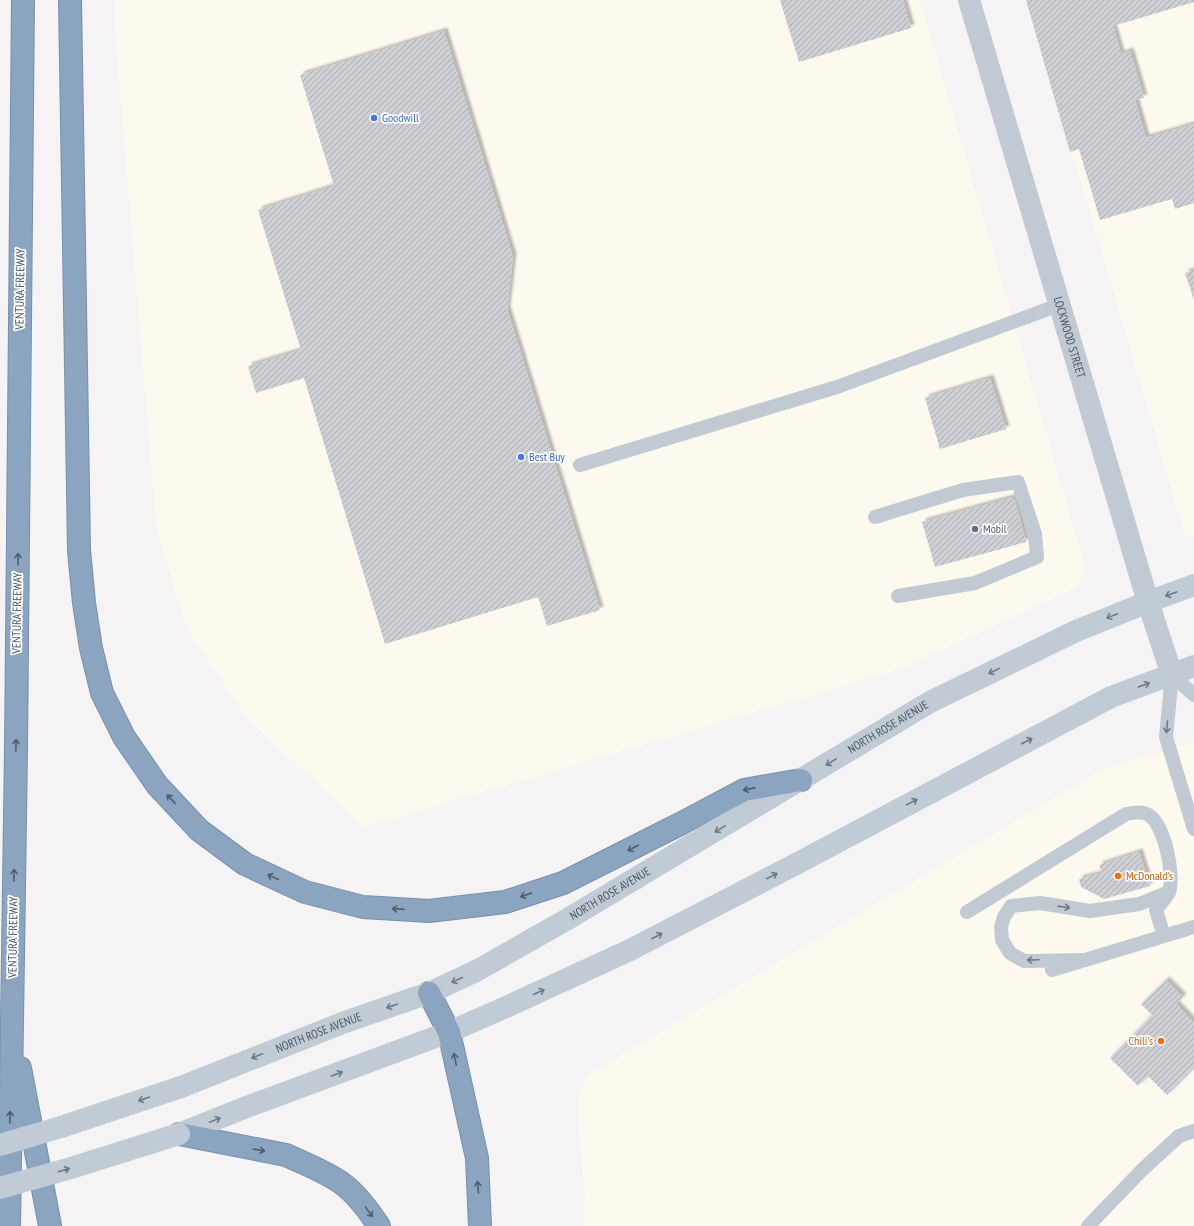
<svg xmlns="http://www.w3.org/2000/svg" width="1194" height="1226" font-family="'PT Sans Narrow',sans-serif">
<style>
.commercial{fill:#fdf9ef}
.building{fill:url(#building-hatch);filter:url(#shadow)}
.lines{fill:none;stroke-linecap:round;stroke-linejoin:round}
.motorway-casing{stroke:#7690ad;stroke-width:24}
.service{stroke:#c1cad2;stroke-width:14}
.minor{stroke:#c1cad2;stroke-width:22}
.secondary{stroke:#c1cbd6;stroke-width:22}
.motorway{stroke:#8ba5c1;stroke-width:22}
.secondary-bridge{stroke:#c1cbd6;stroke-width:22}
.oneway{stroke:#505e6b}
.oneway2{stroke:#6e7984}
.oneway3{stroke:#6e7983}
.shop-dot{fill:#3f7fe0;stroke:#fff;stroke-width:1.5}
.service-dot{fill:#5c6f8a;stroke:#fff;stroke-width:1.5}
.food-dot{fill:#e8710a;stroke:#fff;stroke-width:1.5}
.labels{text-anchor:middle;stroke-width:3.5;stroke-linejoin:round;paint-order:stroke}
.shop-label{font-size:12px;fill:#366cbe;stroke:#fff;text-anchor:start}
.street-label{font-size:12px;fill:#4a5661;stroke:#fff}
.service-label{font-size:12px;fill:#4e5e75;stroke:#fff;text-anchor:start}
.food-label{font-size:12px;fill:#c56008;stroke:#fff;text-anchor:start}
</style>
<defs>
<pattern id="building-hatch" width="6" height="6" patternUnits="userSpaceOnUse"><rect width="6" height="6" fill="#cdcfd5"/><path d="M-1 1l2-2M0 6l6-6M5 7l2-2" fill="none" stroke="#a8abb0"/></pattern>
<filter id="shadow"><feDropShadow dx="3.5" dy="-3.5" stdDeviation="1" flood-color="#0004"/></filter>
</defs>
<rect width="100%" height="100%" fill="#f5f3f3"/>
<g class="commercial">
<path d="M115 0H920L1086 570 1076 588 901 669 364 827 248 720 186 628 156 526 115 33Z"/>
<path d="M1026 0H1194V535L1185 537 1097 236Z"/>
<path d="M1194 741V1226H584L585 1196 579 1134 578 1100 588 1075 1098 772Z"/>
</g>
<g class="building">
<path d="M780 0H903L911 28 799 62Z"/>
<path d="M1026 0H1194V2L1113 26 1121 54 1130 51 1144 98 1135 100 1146 138 1194 124V203L1175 209 1172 199 1100 220 1079 149 1070 152Z"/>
<path d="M444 31 513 257 507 309 600 610 547 626 538 597 385 644 304 378 256 393 248 366 301 350 258 210 334 186 300 75Z"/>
<path d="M1194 270V300L1185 273Z"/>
<path d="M990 378 1006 429 940 449 925 398Z"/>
<path d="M1014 497 1026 542 935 567 922 522Z"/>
<path d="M1139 852 1150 886 1104 899 1081 887 1079 879 1102 873 1099 865Z"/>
<path d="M1166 980 1183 997 1176 1004 1194 1023V1068L1167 1095 1148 1076 1138 1086 1110 1058 1152 1015 1141 1004Z"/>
</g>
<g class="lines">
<defs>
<g id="motorway">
<path d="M70 0 79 550 84 603 91 648 102 693 124 737 157 785 199 830 245 864 305 892 363 907 429 911 505 902 563 883 682 823 744 790 801 780"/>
<path d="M429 993 449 1032 477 1158 480 1226"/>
<path d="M20 1068 50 1226"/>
<path d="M179 1134 286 1155C302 1162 326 1172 340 1182 356 1193 368 1210 379 1226"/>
<path d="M9 1226 16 750 23 0"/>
</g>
</defs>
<use href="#motorway" class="motorway-casing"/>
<g class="service">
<path d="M580 465 837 387 1059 305"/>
<path d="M875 517 963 490 1018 482 1035 534 1037 557 975 583 898 596"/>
<path d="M1172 675 1166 737 1194 829"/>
<path d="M1172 675 1194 695"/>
<path d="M967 912 1126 814C1131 813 1139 812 1144 813 1164 817 1175 875 1169 892 1166 898 1160 904 1156 910L1164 936"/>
<path d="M1086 960 1024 961 1010 953 1002 940 1001 927 1004 917 1011 906 1040 903 1090 911 1139 904 1169 892"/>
<path d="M1052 970 1194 927"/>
<path d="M1088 1226 1142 1170 1179 1136 1194 1131"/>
</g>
<path class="minor" id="s1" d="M969 0 1148 602 1172 675"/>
<g class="secondary">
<path id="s2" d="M181 1087 345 1022 429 993 478 970 566 920 930 702 1076 631 1148 602 1194 585"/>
<path d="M179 1134 249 1106 449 1032 504 1008 630 950 796 864 1111 697 1194 666"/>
</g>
<use href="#motorway" class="motorway"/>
<g class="secondary-bridge">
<path d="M0 1145 61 1127 181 1087"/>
<path d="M0 1188 71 1168 179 1134"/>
</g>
</g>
<defs><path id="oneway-shaft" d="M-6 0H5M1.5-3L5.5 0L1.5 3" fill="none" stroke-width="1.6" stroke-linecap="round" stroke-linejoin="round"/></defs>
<g class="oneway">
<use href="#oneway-shaft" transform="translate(18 559) rotate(-89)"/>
<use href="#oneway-shaft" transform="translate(16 745) rotate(-89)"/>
<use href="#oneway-shaft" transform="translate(749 789) rotate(167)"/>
<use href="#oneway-shaft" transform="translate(171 799) rotate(-133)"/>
<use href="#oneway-shaft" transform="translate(633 848) rotate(153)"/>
<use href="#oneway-shaft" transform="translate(14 875) rotate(-89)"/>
<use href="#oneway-shaft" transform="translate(273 877) rotate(-155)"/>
<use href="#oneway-shaft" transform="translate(526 895) rotate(161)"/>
<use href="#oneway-shaft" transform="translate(398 909) rotate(-176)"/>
<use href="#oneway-shaft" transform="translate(455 1059) rotate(-102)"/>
<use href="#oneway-shaft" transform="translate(10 1117) rotate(-89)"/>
<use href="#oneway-shaft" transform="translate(259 1150) rotate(10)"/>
<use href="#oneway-shaft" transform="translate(478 1187) rotate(-94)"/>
<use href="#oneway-shaft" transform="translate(369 1212) rotate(54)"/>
</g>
<g class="oneway2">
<use href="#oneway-shaft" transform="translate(1171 594) rotate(160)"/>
<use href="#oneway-shaft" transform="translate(1112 616) rotate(158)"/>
<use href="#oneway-shaft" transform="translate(994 671) rotate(154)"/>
<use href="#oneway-shaft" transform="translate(1144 685) rotate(-20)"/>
<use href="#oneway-shaft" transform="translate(1027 741) rotate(-28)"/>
<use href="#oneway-shaft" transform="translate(831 762) rotate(149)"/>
<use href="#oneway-shaft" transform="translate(912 802) rotate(-28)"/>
<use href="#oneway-shaft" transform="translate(720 829) rotate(149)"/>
<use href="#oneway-shaft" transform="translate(772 876) rotate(-27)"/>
<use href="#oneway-shaft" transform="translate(657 936) rotate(-27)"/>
<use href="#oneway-shaft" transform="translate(457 980) rotate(155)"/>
<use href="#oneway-shaft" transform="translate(539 992) rotate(-25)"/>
<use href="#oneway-shaft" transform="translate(392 1006) rotate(161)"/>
<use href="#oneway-shaft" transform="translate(257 1056) rotate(158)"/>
<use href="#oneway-shaft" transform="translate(337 1074) rotate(-20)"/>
<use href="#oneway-shaft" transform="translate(144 1099) rotate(161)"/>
<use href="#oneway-shaft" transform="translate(215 1120) rotate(-22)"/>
<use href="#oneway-shaft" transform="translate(64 1170) rotate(-16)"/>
</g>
<g class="oneway3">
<use href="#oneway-shaft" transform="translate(1167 727) rotate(95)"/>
<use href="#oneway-shaft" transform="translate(1064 907) rotate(8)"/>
<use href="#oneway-shaft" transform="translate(1033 960) rotate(178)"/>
</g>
<g class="shop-dot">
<circle cx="374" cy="118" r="4"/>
<circle cx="521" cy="457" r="4"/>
</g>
<circle class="service-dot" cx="975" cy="529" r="4"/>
<g class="food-dot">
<circle cx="1118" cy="876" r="4"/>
<circle cx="1161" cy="1041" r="4"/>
</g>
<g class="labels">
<g class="shop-label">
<text x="382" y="122">Goodwill</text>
<text x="529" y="461">Best Buy</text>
</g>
<g class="street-label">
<text transform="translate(20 289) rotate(-89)" y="4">VENTURA FREEWAY</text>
<text dy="4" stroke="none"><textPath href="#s1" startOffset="352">LOCKWOOD STREET</textPath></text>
<text transform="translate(17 613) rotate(-89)" y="4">VENTURA FREEWAY</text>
<text dy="4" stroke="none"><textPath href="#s2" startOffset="796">NORTH ROSE AVENUE</textPath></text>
<text dy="4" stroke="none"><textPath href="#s2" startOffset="472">NORTH ROSE AVENUE</textPath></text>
<text transform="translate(13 937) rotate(-89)" y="4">VENTURA FREEWAY</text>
<text dy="4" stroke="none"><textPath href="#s2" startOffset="148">NORTH ROSE AVENUE</textPath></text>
</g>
<g class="service-label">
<text x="983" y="533">Mobil</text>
</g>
<g class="food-label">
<text x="1126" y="880">McDonald's</text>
<text x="1153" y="1045" text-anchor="end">Chili's</text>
</g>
</g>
</svg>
